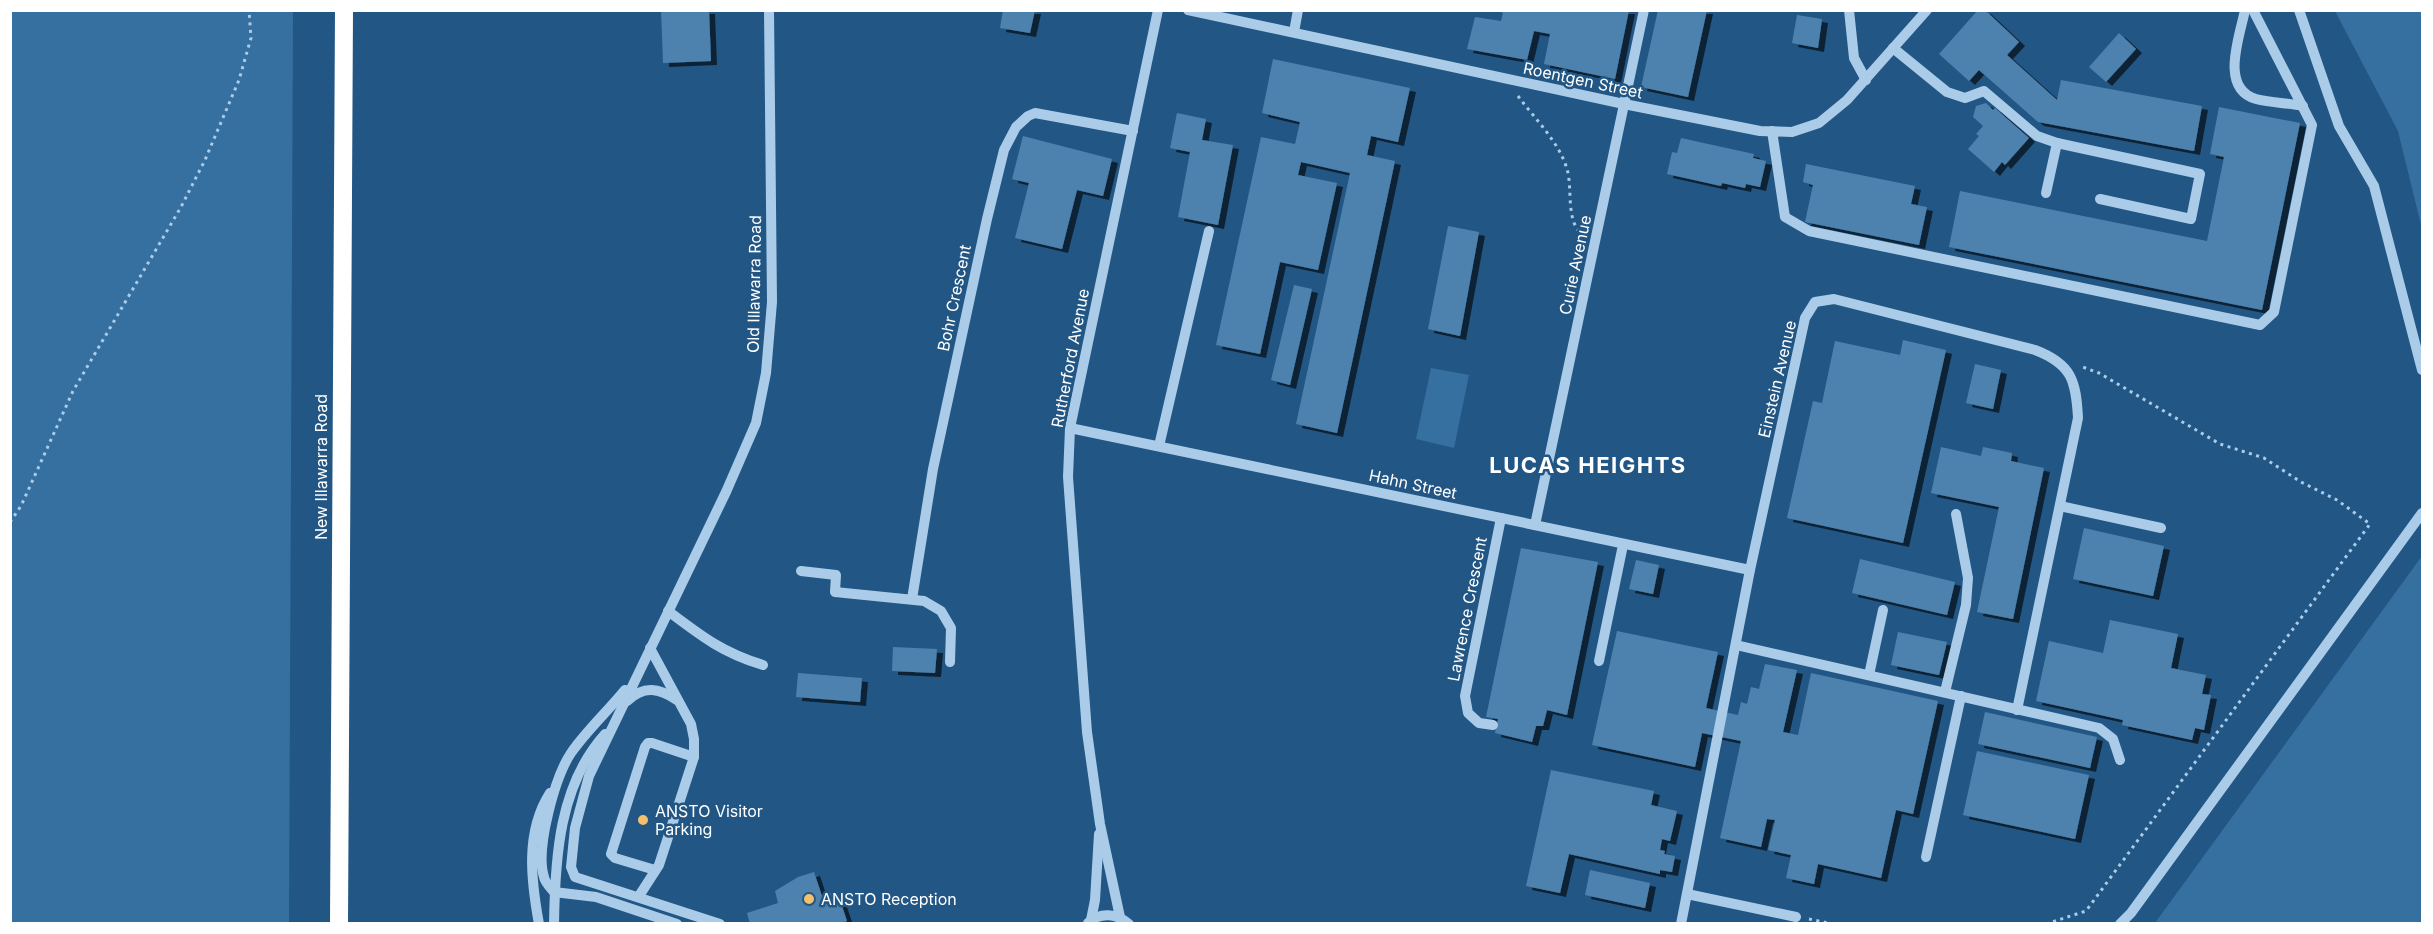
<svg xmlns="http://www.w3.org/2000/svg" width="2433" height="934" font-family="Inter,sans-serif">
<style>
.green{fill:#3670a1}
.building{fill:#4e82ae;filter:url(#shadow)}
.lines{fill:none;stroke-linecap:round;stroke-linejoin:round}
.path{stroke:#aacce9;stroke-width:3;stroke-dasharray:3 4.5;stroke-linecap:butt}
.minor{stroke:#aacce9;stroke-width:10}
.highway{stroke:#fff;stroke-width:18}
.poi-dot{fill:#f5c06c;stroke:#225684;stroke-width:2}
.labels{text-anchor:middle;stroke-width:5;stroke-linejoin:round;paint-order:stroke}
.street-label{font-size:16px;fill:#fff;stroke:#225684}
.poi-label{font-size:16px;fill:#fff;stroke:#225684;text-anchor:start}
.district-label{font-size:22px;font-weight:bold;letter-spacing:1.5px;fill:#fff;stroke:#225684}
</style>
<defs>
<filter id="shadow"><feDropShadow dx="6" dy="4" stdDeviation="0" flood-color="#0009"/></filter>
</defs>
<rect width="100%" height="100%" fill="#225684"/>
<g class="green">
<path d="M10 11H293L289 923H11Z"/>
<path d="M2335 11H2422V229L2398 131Z"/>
<path d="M1431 368 1469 375 1454 448 1416 439Z"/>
<path d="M2422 556V923H2155Z"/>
</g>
<g class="building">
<path d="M661 10H709L711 61 663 63Z"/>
<path d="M1003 10H1035L1030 33 1000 28Z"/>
<path d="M1497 10H1629L1615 79 1544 64 1550 34 1534 31 1527 60 1467 49 1475 17 1501 21 1503 13Z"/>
<path d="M1658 10H1707L1688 97 1641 87Z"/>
<path d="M1978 10H1985L2019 42 2007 55 2057 100 2061 80 2202 106 2194 151 2038 122 1979 70 1969 81 1939 54Z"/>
<path d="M1797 15 1822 19 1818 48 1792 43Z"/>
<path d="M2119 33 2136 49 2106 82 2089 67Z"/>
<path d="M1273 59 1410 88 1398 142 1371 136 1367 155 1395 161 1337 433 1296 424 1350 173 1301 162 1298 175 1337 183 1318 270 1280 262 1260 354 1216 345 1261 137 1295 144 1300 122 1262 113Z"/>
<path d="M1986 103 1993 110 1995 108 2029 138 2005 165 2002 162 1994 172 1968 149 1979 136 1976 134 1983 126 1973 117 1976 106Z"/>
<path d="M2219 107 2300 123 2262 310 1949 247 1960 191 2207 241 2224 157 2210 154Z"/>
<path d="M1177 113 1206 119 1202 140 1233 145 1218 225 1178 217 1190 152 1170 148Z"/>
<path d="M1023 136 1112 159 1103 196 1077 190 1062 249 1015 238 1029 183 1012 179Z"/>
<path d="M1681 138 1754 154 1753 158 1766 161 1760 187 1746 184 1745 188 1722 183 1721 186 1667 174 1672 152 1677 153Z"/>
<path d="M1806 164 1915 186 1911 204 1927 207 1919 245 1805 222 1813 185 1803 182Z"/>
<path d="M1448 226 1479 232 1460 336 1428 329Z"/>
<path d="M1294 285 1312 289 1290 385 1271 380Z"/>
<path d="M1903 340 1946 350 1903 543 1787 518 1813 401 1822 403 1835 341 1900 355Z"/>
<path d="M1975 364 2001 370 1993 409 1966 403Z"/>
<path d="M1941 447 1981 456 1983 447 2012 453 2011 461 2044 468 2013 619 1977 612 1999 507 1931 493Z"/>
<path d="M2084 528 2164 546 2153 596 2073 579Z"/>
<path d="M1521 548 1598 562 1567 715 1547 710 1543 726H1536L1532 742 1495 733 1498 719 1486 717Z"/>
<path d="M1860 559 1955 582 1947 615 1852 593Z"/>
<path d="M1636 560 1659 565 1653 594 1629 589Z"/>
<path d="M2110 620 2178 634 2171 668 2206 675 2202 694 2211 695 2204 730 2195 728 2192 740 2122 725 2123 720 2036 701 2049 641 2103 653Z"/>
<path d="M1617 631 1718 652 1706 708 1738 715 1741 702 1747 704 1751 687 1759 689 1765 664 1797 670 1783 732 1798 735 1811 673 1938 701 1913 814 1896 810 1881 878 1818 864 1814 884 1786 878 1791 855 1768 850 1775 820 1767 819 1761 847 1720 838 1741 741 1702 733 1695 767 1592 745Z"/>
<path d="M1898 632 1947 642 1939 675 1891 665Z"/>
<path d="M893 647 937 649 935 673 892 671Z"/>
<path d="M798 673 862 678 860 702 796 697Z"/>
<path d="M1985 712 2097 737 2090 768 1978 744Z"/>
<path d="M1977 751 2089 775 2075 839 1963 815Z"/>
<path d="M1551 770 1654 791 1651 805 1677 811 1670 841 1662 839 1660 850 1665 851 1664 854 1675 856 1672 872 1660 870V874L1569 854 1560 893 1526 886Z"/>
<path d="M1590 870 1650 883 1645 908 1585 895Z"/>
<path d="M814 872 822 896 837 891 847 921 841 924H750L747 913 778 903 775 891 798 877Z"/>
</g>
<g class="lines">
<g class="path">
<path d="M1518 96C1535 119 1559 142 1567 169 1573 189 1565 222 1583 235"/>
<path d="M10 522 21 506 73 391 181 207 205 160 239 80 251 38 249 10"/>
<path d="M1809 919 1833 924"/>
<path d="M2046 924 2086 911 2370 524 2337 500 2301 482 2264 458 2220 444 2099 373 2080 366"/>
</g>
<g class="minor">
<path d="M1188 10 1624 104 1760 131 1792 132 1819 123 1847 100 1927 10"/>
<path d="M1849 10 1854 58 1866 80"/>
<path d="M2245 10C2240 36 2219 88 2256 99 2271 103 2288 103 2303 106"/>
<path d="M2299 10 2339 126 2374 186 2422 370"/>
<path d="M1294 32 1298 10"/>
<path d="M1893 48 1947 92 1965 98 1984 91 2037 136 2057 143 2200 174 2191 219 2100 199"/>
<path d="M1772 131 1785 217 1809 231 2260 325 2274 312 2312 125 2253 10"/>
<path d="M2046 193 2057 143"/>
<path d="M1070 428 1750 570"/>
<path d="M1159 446 1209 231"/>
<path d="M2060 506 2161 528"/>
<path d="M1535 525 1644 10"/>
<path d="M801 571 836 575 835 592 924 601 941 611 951 628 950 662"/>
<path d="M912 599 933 469 987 219 1004 150 1016 127 1028 116 1035 113 1133 131"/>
<path d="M668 611C701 636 723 653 763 665"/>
<path d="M1736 645 2099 728 2113 739 2120 760"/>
<path d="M1599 661 1623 545"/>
<path d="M1869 675 1883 610"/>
<path d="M625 690C608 711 587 730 571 753 555 777 535 849 544 877 545 883 551 888 554 892L596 897 677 924"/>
<path d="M1945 692 1966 605 1968 578 1956 514"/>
<path d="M627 701C644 685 659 688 677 700"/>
<path d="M1493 725 1479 723 1468 713 1465 696 1501 518"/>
<path d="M1926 857 1961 696"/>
<path d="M655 870 615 858 611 854 645 747 648 743H652L694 757"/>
<path d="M1687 894 1796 917"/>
<path d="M639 896 659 865 694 757V739L691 724 650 648"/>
<path d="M1120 917 1100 824 1087 732 1068 477 1070 428 1158 10"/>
<path d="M1091 920 1095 900 1099 834"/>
<path d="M1088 923C1100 912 1116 913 1129 924"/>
<path d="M539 924C531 880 525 832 550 793"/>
<path d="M554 924C555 858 559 785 605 734"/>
<path d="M720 924 575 877 571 867 575 828 589 776 726 492 756 423 766 373 772 302 769 10"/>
<path d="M1681 924 1750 570 1805 318 1815 302 1834 299 2035 350C2072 364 2076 381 2078 418L2017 710"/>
<path d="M2120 924 2131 913 2422 513"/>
</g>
<path class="highway" d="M339 924 344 10"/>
</g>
<g class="poi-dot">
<circle cx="643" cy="820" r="6"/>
<circle cx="809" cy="899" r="6"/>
</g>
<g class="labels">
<g class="street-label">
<text transform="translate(1583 80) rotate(12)" y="6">Roentgen Street</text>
<text transform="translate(1575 265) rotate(-78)" y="6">Curie Avenue</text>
<text transform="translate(754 284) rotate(-89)" y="6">Old Illawarra Road</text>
<text transform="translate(954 298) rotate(-78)" y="6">Bohr Crescent</text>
<text transform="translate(1070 358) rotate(-79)" y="6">Rutherford Avenue</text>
<text transform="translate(1777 379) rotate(-77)" y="6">Einstein Avenue</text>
<text transform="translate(321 467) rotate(-90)" y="6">New Illawarra Road</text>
<text transform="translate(1413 484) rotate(12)" y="6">Hahn Street</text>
<text transform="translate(1467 609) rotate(-79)" y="6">Lawrence Crescent</text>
</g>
<g class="poi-label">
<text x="655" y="817">ANSTO Visitor<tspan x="655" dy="18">Parking</tspan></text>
<text x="821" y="905">ANSTO Reception</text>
</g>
<g class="district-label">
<text x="1588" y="473">LUCAS HEIGHTS</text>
</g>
</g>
<rect width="2433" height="934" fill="none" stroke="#ffffff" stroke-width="24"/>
</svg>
